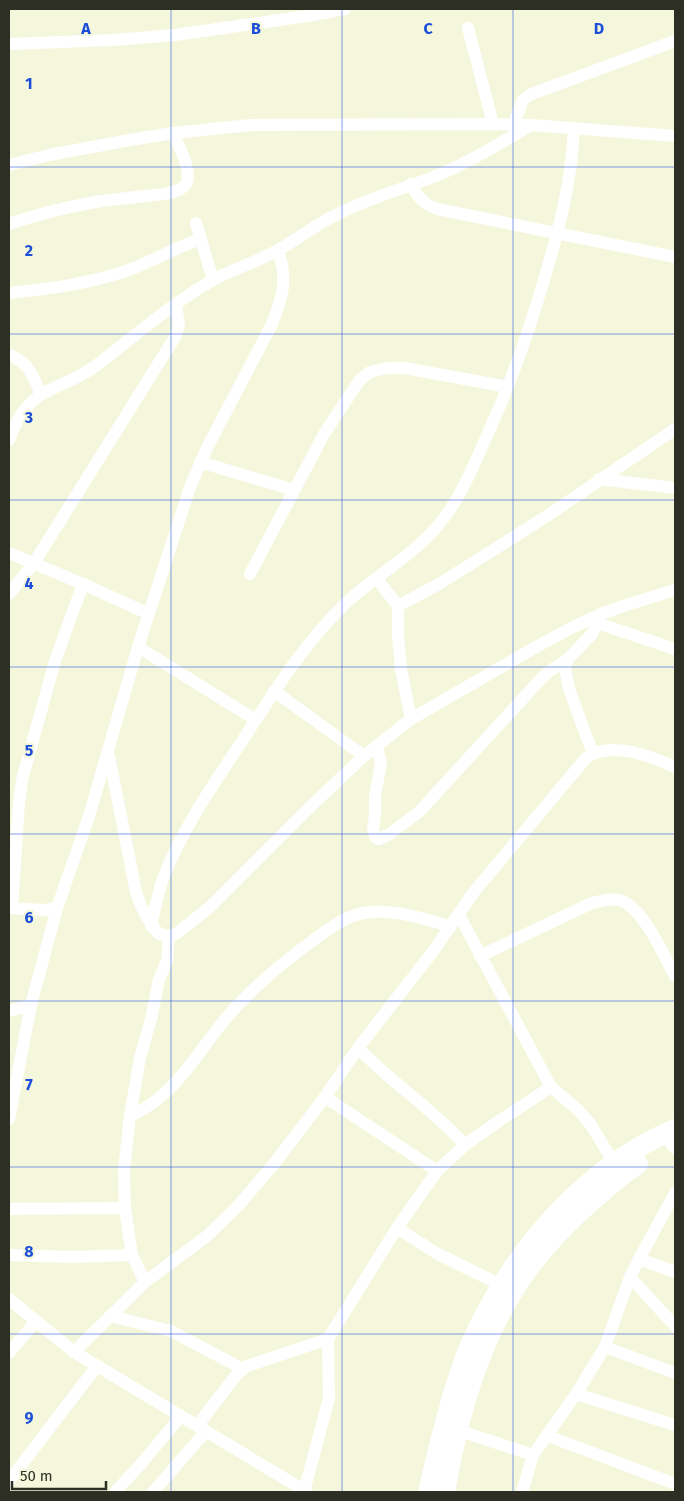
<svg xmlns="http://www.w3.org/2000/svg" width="684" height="1501" font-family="'Fira Sans',sans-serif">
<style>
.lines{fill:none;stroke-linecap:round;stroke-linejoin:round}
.street{stroke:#fff;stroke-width:12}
.primary{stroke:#fff;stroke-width:20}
.grid{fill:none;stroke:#1d4ed8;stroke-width:1;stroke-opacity:0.55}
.grid-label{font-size:16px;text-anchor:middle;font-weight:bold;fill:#1d4ed8;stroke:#f5f7dd;stroke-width:4.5;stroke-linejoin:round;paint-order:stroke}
</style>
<rect width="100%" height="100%" fill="#f5f7dd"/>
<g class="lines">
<g class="street">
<path d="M468 28 493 124"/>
<path d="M9 44 113 40 175 35 307 16 345 9"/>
<path d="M513 125 523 100 529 95 675 41"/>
<path d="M9 165 49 155 130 140 173 133 251 125 493 124 531 125 675 136"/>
<path d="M411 184C417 197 424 204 437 209L675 257"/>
<path d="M196 223 213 280"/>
<path d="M9 224C35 215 63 208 90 203 111 199 133 198 154 195 164 194 180 193 186 184 193 171 178 145 173 133"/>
<path d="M9 293C49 289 87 284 126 271 151 262 175 248 200 239"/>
<path d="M9 355C29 362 32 375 41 394"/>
<path d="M9 440C30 383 55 395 97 365 135 336 171 304 213 280 233 269 257 262 278 250 298 239 315 225 336 215 366 199 399 190 431 178 466 164 498 145 531 125"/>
<path d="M200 462 294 490"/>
<path d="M599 479 675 488"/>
<path d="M9 553 83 584 55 661 23 776 19 802 12 908"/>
<path d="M250 574 324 434 359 381 370 372 387 368H405L508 387"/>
<path d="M377 579 398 606V636L401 669 411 719"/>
<path d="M83 584 149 614"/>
<path d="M9 594 34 563 175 337 179 326 176 305"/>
<path d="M398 606 439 584 547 516 675 429"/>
<path d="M597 623 675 649"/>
<path d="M138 647 256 720"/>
<path d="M274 691 364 756"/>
<path d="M377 747 381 763 375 796V814L373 831 376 838 379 839 388 835 419 812 539 681 548 672 568 659"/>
<path d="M593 754 569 689 565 668 568 659 592 634 601 614"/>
<path d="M109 756 136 892C141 908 148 922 159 934L169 936"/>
<path d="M9 908 44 910 57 908"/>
<path d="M459 915 551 1087 578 1110 591 1125 614 1163"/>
<path d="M151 926C155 909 158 892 164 876 184 825 218 778 248 732 277 687 307 640 346 603 375 576 409 558 435 529 460 501 474 465 489 431 511 383 528 334 543 283 559 230 571 185 574 129"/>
<path d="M480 956 592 903C601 901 609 898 619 900 642 905 664 956 675 976"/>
<path d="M9 1011 31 1005"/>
<path d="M358 1048C392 1083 433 1109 465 1145"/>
<path d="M325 1097 437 1171"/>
<path d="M130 1116C168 1100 191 1064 215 1032 243 995 278 966 315 939 330 928 345 916 364 913 393 908 423 919 450 926"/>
<path d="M9 1119 31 1005 57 908 89 816 138 647 190 487 207 448 272 324C283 296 288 279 278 251"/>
<path d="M671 1144 675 1148"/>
<path d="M675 1193 639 1259 675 1272"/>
<path d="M9 1209 125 1208"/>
<path d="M397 1228 438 1254 501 1285"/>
<path d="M9 1255 72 1257 132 1255"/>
<path d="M630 1277 675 1326"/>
<path d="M145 1282 132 1255 125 1208 124 1170 130 1116 140 1058 152 1015 159 979 167 961 169 936 176 934 210 907 310 807 364 756 411 719 536 647 571 628 601 614 626 605 675 590"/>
<path d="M9 1299 74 1352 307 1492"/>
<path d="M110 1316 171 1331 243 1369"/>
<path d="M605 1347 675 1373"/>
<path d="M74 1352 145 1282 207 1236 239 1205 273 1165 325 1097 358 1048 434 950 473 893 586 758C610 740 650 756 675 767"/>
<path d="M9 1353 36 1321"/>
<path d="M576 1394 605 1347 630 1277 639 1259"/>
<path d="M197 1426 237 1374 247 1366 328 1339"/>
<path d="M457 1430 533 1455 522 1492"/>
<path d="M548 1436 675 1484"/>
<path d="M533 1455 576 1394 675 1425"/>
<path d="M9 1481 97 1366"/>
<path d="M115 1492 140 1465 181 1416"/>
<path d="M153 1492 206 1431"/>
<path d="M304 1492 329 1398 328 1339 397 1228 437 1171 465 1145 499 1121 551 1087"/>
</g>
<g class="primary">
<path d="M428 1492C437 1453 446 1414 459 1375 463 1365 466 1353 471 1343 512 1252 582 1169 675 1129"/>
<path d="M445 1492C458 1416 480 1336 526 1272 543 1248 563 1227 585 1207 602 1192 618 1177 638 1164"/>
</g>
</g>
<path class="grid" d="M171 9V1492M342 9V1492M513 9V1492M9 167H675M9 334H675M9 500H675M9 667H675M9 834H675M9 1001H675M9 1167H675M9 1334H675"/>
<g class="grid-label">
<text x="86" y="34">A</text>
<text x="256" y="34">B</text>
<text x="428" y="34">C</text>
<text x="599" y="34">D</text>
<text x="29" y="89">1</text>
<text x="29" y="256">2</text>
<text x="29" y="423">3</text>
<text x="29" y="589">4</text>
<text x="29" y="756">5</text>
<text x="29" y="923">6</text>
<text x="29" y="1090">7</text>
<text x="29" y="1257">8</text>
<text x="29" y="1423">9</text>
</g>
<rect width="684" height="1501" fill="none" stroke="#2d2e24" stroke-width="20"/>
<path d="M12 1481v8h94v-8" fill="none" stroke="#2d2e24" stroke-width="2.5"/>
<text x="20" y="1481" font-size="15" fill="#2d2e24" stroke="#f5f7dd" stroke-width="4" paint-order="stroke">50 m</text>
</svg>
